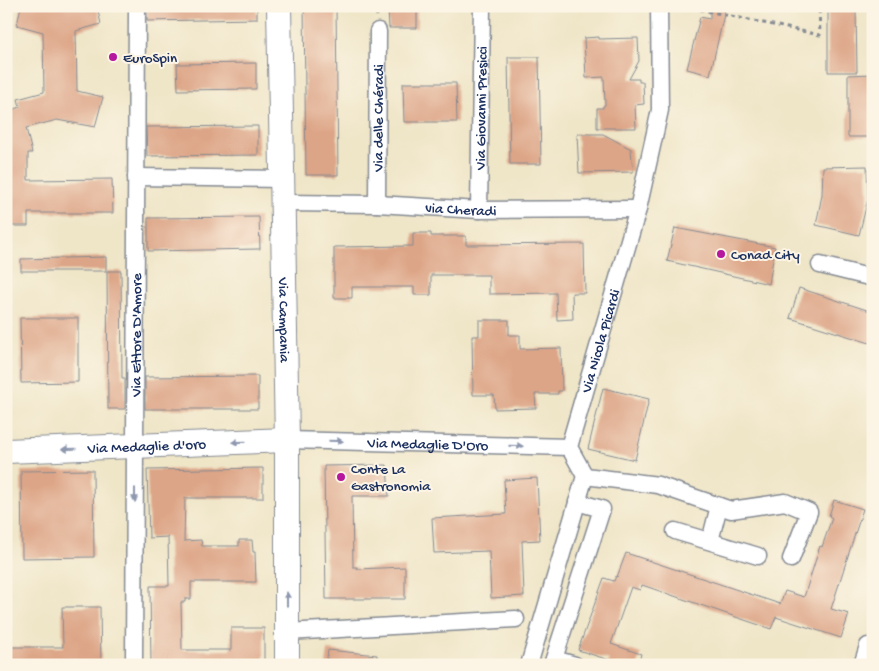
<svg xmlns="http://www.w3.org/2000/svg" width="879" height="671" font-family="'Gochi Hand',sans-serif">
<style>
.building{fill:#dda587}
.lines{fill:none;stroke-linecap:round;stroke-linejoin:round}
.street-casing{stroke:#858a92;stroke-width:19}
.secondary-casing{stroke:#858a92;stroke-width:26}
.path{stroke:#858a92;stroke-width:3;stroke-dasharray:4 4;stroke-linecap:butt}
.street{stroke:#fff;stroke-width:16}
.secondary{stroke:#fff;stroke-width:24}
.oneway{fill:#8d97ae}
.poi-dot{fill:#b5179e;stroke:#fcf5e5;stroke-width:2}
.labels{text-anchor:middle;stroke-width:4;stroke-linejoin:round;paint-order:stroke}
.poi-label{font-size:15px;fill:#1b2f5e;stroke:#fcf5e5;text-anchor:start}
.street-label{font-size:15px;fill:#1b2f5e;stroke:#fcf5e5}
</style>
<rect width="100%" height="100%" fill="#fcf5e5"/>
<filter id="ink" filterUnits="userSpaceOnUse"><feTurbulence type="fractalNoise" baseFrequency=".02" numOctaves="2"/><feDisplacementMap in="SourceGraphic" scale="10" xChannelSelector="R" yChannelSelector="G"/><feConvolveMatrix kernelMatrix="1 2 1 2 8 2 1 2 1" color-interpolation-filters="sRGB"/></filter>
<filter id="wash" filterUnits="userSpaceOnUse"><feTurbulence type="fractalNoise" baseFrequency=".0096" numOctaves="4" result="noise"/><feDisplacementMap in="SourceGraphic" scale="20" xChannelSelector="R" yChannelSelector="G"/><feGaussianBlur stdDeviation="1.12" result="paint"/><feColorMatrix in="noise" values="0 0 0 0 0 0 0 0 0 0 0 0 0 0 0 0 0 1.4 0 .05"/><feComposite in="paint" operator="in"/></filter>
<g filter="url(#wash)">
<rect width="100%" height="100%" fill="#efe5c7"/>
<g id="blocks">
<g class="building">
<path d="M21 6H97L101 24 76 31 77 91 103 97 95 127 57 120 26 128 32 153H28V180L112 179 113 213H28V226H6V112L20 107 18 99 44 92 43 32 17 25Z"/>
<path d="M147 6H257V19L147 21Z"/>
<path d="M304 6H336L338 175H306Z"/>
<path d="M388 6H417V28H389Z"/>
<path d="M710 6H726L710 75 687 69 700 17 710 19Z"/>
<path d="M828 9H856L857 72H828Z"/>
<path d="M599 37V39L638 38 639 61 629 79H639V82H643L644 104 635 105 636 128H597V108H603V106L605 105 604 77 586 78 584 38Z"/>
<path d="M508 57H539L541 164H510Z"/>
<path d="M256 63V89L178 90 177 64Z"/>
<path d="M873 74V137H848V75Z"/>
<path d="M403 83H456L457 122H404Z"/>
<path d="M258 126V155L147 156 146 127Z"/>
<path d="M577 134H603L631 149 633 172 579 173Z"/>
<path d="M867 166 868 199 859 235 816 225 822 195 823 167Z"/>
<path d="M259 217 260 249 148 251V218Z"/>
<path d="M675 228 775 247 769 284 667 261Z"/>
<path d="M413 233H431V236H466V245L584 244 585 293H572L573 319 557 320 556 293 489 294V275H431V295H414V287H352V298H334V247L413 246Z"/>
<path d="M106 257V271H21V259Z"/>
<path d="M107 271H121L122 378H125V409H108Z"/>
<path d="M799 288 873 312V344L790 318Z"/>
<path d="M20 318H78V382L21 383Z"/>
<path d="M479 320H509V335H520V349L561 348 562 391H558V394H535L536 408 495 409 494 395H473L472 336H479Z"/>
<path d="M258 376V409H145V377Z"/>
<path d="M603 388 649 399 635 460 588 449Z"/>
<path d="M387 465 389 496H352L353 567H357V569L405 567V599H326L324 466Z"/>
<path d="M263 468V498H185L184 541 201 540 202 546H239V540H252L253 552H255L256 582H191V599H185V602H181L182 650H231V628H264V665H151L150 586H169L168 537 149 538 147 470Z"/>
<path d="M93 470 94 557 22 558 21 471Z"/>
<path d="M537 478 540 540 522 541 524 596 491 598 489 551 434 553 432 518 506 514 504 480Z"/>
<path d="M834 500 863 509 831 609 849 614 841 638 776 617 771 629 642 585 640 590 631 587 611 644 641 654 638 665H607L609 660 578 650 604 578 614 581 616 576 617 577 626 553 780 604 785 591 804 597 820 546 822 547 832 518 829 516Z"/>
<path d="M62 607H100L101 665H6V647H63Z"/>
<path d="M328 650 377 655V665H326Z"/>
</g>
</g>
</g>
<g filter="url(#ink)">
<use href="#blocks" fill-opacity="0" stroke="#858a92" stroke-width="1"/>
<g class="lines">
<defs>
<g id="street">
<path d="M136 177 282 179"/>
<path id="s1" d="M283 203 377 204 479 210 638 209"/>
<path id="s2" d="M377 204 378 31"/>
<path id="s3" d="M479 210 482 6"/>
<path d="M820 265 873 278"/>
<path id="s4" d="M287 440 569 447"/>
<path d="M585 476 658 485 731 510 785 502 809 512 791 559"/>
<path d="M675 531 758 556"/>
<path d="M710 541 719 506"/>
<path d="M287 632 516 619"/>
<path d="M554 659 575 665"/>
<path id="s5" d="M134 665 137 6"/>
<path id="s6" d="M529 665 585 476 569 447 638 209 660 110 659 6"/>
<path d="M552 665 602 509 577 502"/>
<path d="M862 665 868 646 873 648"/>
</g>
<g id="secondary">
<path id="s7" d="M279 6 287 440V665"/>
<path id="s8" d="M6 451 287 440"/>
</g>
</defs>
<use href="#street" class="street-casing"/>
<use href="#secondary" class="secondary-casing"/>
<g class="path">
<path d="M376 6 377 16"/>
<path d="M684 6 820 35 819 6"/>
</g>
<use href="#street" class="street"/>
<use href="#secondary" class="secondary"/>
</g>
<defs><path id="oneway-solid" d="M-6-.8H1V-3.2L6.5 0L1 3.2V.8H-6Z" transform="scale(1.25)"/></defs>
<g class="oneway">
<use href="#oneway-solid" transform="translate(336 441) rotate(1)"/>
<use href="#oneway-solid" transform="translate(239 442) rotate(178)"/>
<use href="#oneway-solid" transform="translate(516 446) rotate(1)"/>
<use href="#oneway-solid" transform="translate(69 449) rotate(178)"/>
<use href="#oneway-solid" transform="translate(135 495) rotate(90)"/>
<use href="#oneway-solid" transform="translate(287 599) rotate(-90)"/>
</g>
</g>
<g class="poi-dot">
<circle cx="113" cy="57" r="5"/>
<circle cx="721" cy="254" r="5"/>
<circle cx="341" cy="477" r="5"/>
</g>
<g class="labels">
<g class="poi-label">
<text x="123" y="62">EuroSpin</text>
<text x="731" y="259">Conad City</text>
<text x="351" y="473">Conte La<tspan x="351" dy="17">Gastronomia</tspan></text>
</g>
<g class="street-label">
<text dy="5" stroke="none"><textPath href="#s3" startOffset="102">Via Giovanni Presicci</textPath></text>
<text dy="5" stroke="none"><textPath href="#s2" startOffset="86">Via delle Chéradi</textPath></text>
<text dy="5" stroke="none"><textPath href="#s1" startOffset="178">via Cheradi</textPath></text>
<text dy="5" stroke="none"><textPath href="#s7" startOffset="314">Via Campania</textPath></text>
<text dy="5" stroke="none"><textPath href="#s5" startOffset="330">Via Ettore D'Amore</textPath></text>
<text dy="5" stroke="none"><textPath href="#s6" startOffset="341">Via Nicola Picardi</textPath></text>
<text dy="5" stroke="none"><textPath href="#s4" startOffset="141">Via Medaglie D'Oro</textPath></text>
<text dy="5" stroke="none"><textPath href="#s8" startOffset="141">Via Medaglie d'oro</textPath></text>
</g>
</g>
<rect width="879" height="671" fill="none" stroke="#fcf5e5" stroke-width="25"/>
</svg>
